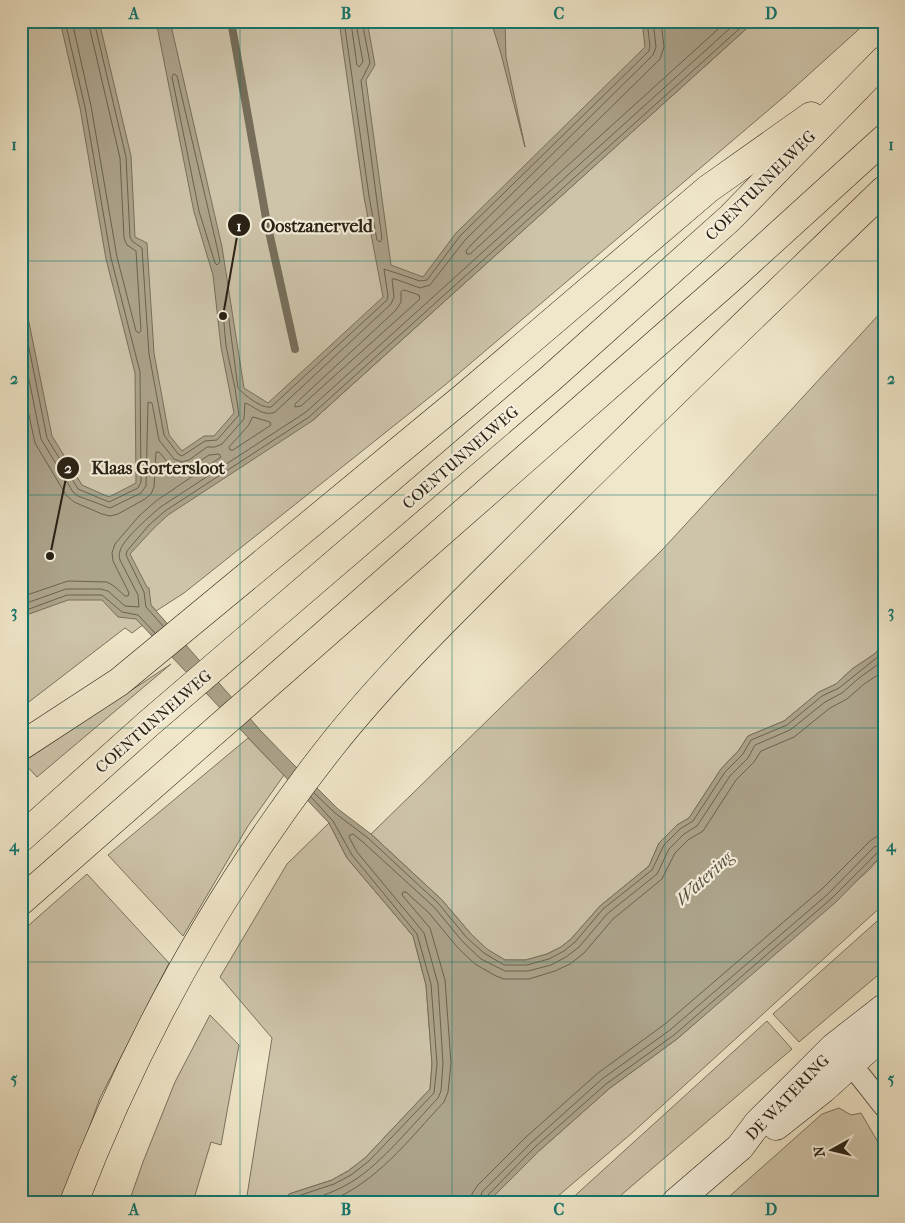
<svg xmlns="http://www.w3.org/2000/svg" width="905" height="1223" font-family="'IM FELL French Canon',serif">
<style>
.green{fill:#cec4aa;stroke:#7b725f}
.water{fill:#aca38b;stroke:#776f5b}
.lines{fill:none;stroke-linecap:round;stroke-linejoin:round}
.shore{stroke:#6a6250;stroke-width:1}
.stream{stroke:#776f5b;stroke-width:8}
.minor-casing{stroke:#5a5241;stroke-width:23}
.secondary-casing{stroke:#282014;stroke-width:29}
.motorway-casing{stroke:#282014;stroke-width:29}
.minor{stroke:#f5efdc;stroke-width:21}
.secondary{stroke:#f5efdc;stroke-width:28}
.motorway{stroke:#f0e6c9;stroke-width:28}
.grid{fill:none;stroke:#0f766e;stroke-width:1;stroke-opacity:0.55}
.labels{text-anchor:middle;stroke-width:4.5;stroke-linejoin:round;paint-order:stroke}
.street-label{font-size:16px;fill:#282014;stroke:#f5efdc}
.water-label{font-size:18px;font-style:italic;fill:#564e3e;stroke:#f5efdc}
.leader{fill:none;stroke:#282014;stroke-width:2}
.callout-dot{fill:#282014;stroke:#f5efdc;stroke-width:2}
.mark-label{font-size:15px;text-anchor:middle;font-weight:bold;fill:#fff}
.callout-label{font-size:18px;text-anchor:middle;font-weight:bold;fill:#282014;stroke:#f5efdc;stroke-width:4.5;stroke-linejoin:round;paint-order:stroke}
.neatline{fill:none;stroke:#0f766e;stroke-width:2}
.grid-label{font-size:16px;text-anchor:middle;font-weight:bold;fill:#0f766e}
</style>
<rect width="100%" height="100%" fill="#f0e6c9"/>
<filter id="stains"><feTurbulence type="fractalNoise" baseFrequency=".004" numOctaves="4"/><feColorMatrix values="0 0 0 0 .2 0 0 0 0 .09 0 0 0 0 .02 0 0 0 .5 -.17"/></filter>
<radialGradient id="worn" r=".72"><stop offset=".6" stop-color="#630" stop-opacity="0"/><stop offset="1" stop-color="#630" stop-opacity=".3"/></radialGradient>
<g class="green">
<path d="M21 21H748L312 421 755 21H868L785 96 445 385 184 593 156 611 152 606 156 615 132 633 125 628 21 708Z"/>
<path d="M884 309V645L873 655 852 669 836 684 819 692 784 721 748 736 739 750 721 769 689 818 677 825 659 843 649 866 600 906 571 939 561 947 547 954 526 960H505L487 950 471 934 442 900 371 834 662 550Z"/>
<path d="M171 664 37 777 23 762Z"/>
<path d="M248 738 284 775 248 826 183 936 108 855Z"/>
<path d="M329 823 347 858 413 936 426 985 432 1064 430 1089 365 1158 348 1171 332 1180 289 1194 282 1202H246L272 1038 220 977 287 864Z"/>
<path d="M884 853V904L632 1133 551 1202H488L539 1151 610 1088 677 1039 869 870Z"/>
<path d="M87 874 169 963 100 1098 62 1202H21V932Z"/>
<path d="M884 915V970L799 1042 773 1014Z"/>
<path d="M210 1015 239 1045 221 1145 211 1142 193 1202H129L143 1162 175 1082Z"/>
<path d="M767 1021 792 1049 613 1202H568Z"/>
<path d="M839 1108 851 1115 861 1113 882 1149 884 1153V1202H723L822 1114Z"/>
</g>
<g class="water">
<path d="M60 21H99L131 156 135 237 147 243 154 353 169 435 182 451 204 436H214L234 413 221 347 213 275 194 212 156 21H170L222 247 244 388 268 403 383 297 364 197 339 21H367L375 65 366 80 391 265 423 277 456 233 645 47 642 21H755L312 421 168 515 153 529 130 554 147 587 149 588 151 605 260 730 292 763 338 809 371 834 442 900 471 934 487 949 505 960H526L547 954 561 947 571 939 600 906 649 866 659 843 677 825 689 818 721 769 739 750 748 736 784 721 819 692 836 684 852 669 873 655 884 645V853L836 902 677 1039 610 1088 539 1151 488 1202H282L289 1194 332 1180 348 1171 365 1158 430 1089 432 1064 426 985 413 936 347 858 329 823 136 619 118 617 102 600H68L21 617V283L52 436 82 485 109 497 136 483 135 373 106 259 80 108Z"/>
<path d="M491 21H505L506 57 525 147 501 54Z"/>
</g>
<g class="lines">
<g class="shore">
<path d="M72 21 91 106 117 257 136 331 139 333 141 331 136 251 127 245 124 238 120 158 88 21"/>
<path d="M94 21 126 157 130 237 132 241 142 248 149 354 164 435 178 454 182 456 205 441 217 440 239 415 235 388 226 346 223 312 226 311 228 313 238 388C244 395 262 409 271 407L387 300 388 296 384 269 420 281 427 280 460 236 649 51 650 46 647 21"/>
<path d="M344 21 369 196 377 240 380 242 382 239 361 81 370 63 362 21"/>
<path d="M661 21 664 47 660 59 471 245 466 251 467 254H470L727 21"/>
<path d="M354 27 357 29 363 62 359 67 357 65 352 30Z"/>
<path d="M174 74 177 76 217 247 220 262 217 265 215 263 199 211 172 77Z"/>
<path d="M404 290 419 295 420 299 301 406 295 407V404L396 310 401 302V292Z"/>
<path d="M21 308 47 438 78 489 109 502 138 488 141 482 140 372 111 258 85 107 65 21"/>
<path d="M21 340 41 439 73 492 78 496 110 508 141 493 146 486 148 402 152 403 159 440 174 459 182 462 189 460 207 447H215L222 444 244 419 245 403C256 407 263 417 275 412L391 304 394 297 392 279H395L420 288 430 285 465 240 653 55 656 47 653 21"/>
<path d="M21 378 35 443 66 495 74 502 102 514 110 516 118 514 145 499 151 494 154 487 156 452H159L170 465 182 469 191 467 209 455 219 454 221 457 156 501 139 516 115 544 112 553 113 561 129 593 128 596H125L114 586 107 582 68 581 21 597"/>
<path d="M253 417 270 422 271 425 233 450H230L229 447 248 426Z"/>
<path d="M21 605 66 589H101L108 591 125 606 139 607 138 595 120 560C119 556 119 555 120 551 122 540 153 513 162 506L306 412 738 21"/>
<path d="M21 612 67 595H102L122 612 138 615 155 633"/>
<path d="M163 626 146 607 144 592 126 555 127 551 149 525 165 511 309 417 748 21"/>
<path d="M314 793 335 813 368 838 438 903 467 938 484 953 504 965H527L549 959 564 951 575 942 603 909 652 870 664 845 680 829 693 821 725 772 743 754 751 740 787 725 822 696 839 688 884 652"/>
<path d="M289 1202 292 1198 334 1184 351 1175 369 1161 434 1093 437 1064 431 984 417 934 352 855 333 821 311 797"/>
<path d="M303 1202C320 1197 337 1191 353 1181 382 1163 414 1123 438 1098L441 1091 443 1063 438 984 424 933 357 852 349 837 350 835 353 834 364 843 434 907 463 942 481 959 505 971H528L551 965 566 957 579 947 607 914 657 874 669 849 684 834 697 826 730 776 748 758 755 745 790 730 825 702 842 693 859 678 884 660"/>
<path d="M327 1202C376 1184 409 1139 444 1102L448 1092 451 1063 445 980 430 928 402 895 403 892H406L429 913 458 948 475 964 496 976 504 979H529L555 971 570 964 584 953 613 919 662 879 675 853 688 840 703 831 736 780 754 762 761 751 794 737 830 708 847 699 864 684 884 671"/>
<path d="M471 1202 472 1194 477 1186 526 1137 598 1073 665 1024 823 888 870 841 876 837 884 836"/>
<path d="M479 1202 482 1192 531 1143 602 1079 670 1030 828 894 874 847 884 844"/>
<path d="M485 1202 487 1196 535 1147 606 1084 674 1035 832 898 878 852 884 850"/>
</g>
<path class="stream" d="M231 21 266 218 295 349"/>
<defs>
<path id="minor" d="M841 1054C857 1070 870 1089 884 1106"/>
<g id="secondary">
<path d="M776 1126 823 1089 884 1034"/>
<path d="M676 1202 740 1147 758 1123 834 1047 884 1008"/>
</g>
<g id="motorway">
<path d="M21 746 119 682 464 397 708 189 811 116"/>
<path d="M21 838 148 724 551 378 730 218 884 60"/>
<path d="M21 901 730 279 884 139"/>
<path d="M74 1202C137 1038 223 883 332 745 391 671 459 606 526 539 643 421 764 306 884 190"/>
</g>
</defs>
<use href="#minor" class="minor-casing"/>
<use href="#secondary" class="secondary-casing"/>
<use href="#motorway" class="motorway-casing"/>
<use href="#minor" class="minor"/>
<use href="#secondary" class="secondary"/>
<use href="#motorway" class="motorway"/>
</g>
<path class="grid" d="M240 21V1202M452 21V1202M665 21V1202M21 261H884M21 495H884M21 728H884M21 962H884"/>
<g class="labels">
<g class="street-label">
<text transform="translate(760 185) rotate(-45)" y="6">COENTUNNELWEG</text>
<text transform="translate(460 457) rotate(-41)" y="6">COENTUNNELWEG</text>
<text transform="translate(153 721) rotate(-41)" y="6">COENTUNNELWEG</text>
<text transform="translate(787 1097) rotate(-46)" y="6">DE WATERING</text>
</g>
<g class="water-label">
<text transform="translate(704 878) rotate(-43)" y="6">Watering</text>
</g>
</g>
<path class="leader" d="M223 316L239 225M50 556L68 468"/>
<g class="callout-dot">
<circle cx="223" cy="316" r="5"/>
<circle cx="50" cy="556" r="5"/>
<circle cx="239" cy="225" r="12"/>
<circle cx="68" cy="468" r="12"/>
</g>
<g class="mark-label">
<text x="239" y="231">1</text>
<text x="68" y="473">2</text>
</g>
<g class="callout-label">
<text x="317" y="232">Oostzanerveld</text>
<text x="158" y="474">Klaas Gortersloot</text>
</g>
<rect width="905" height="1223" fill="none" stroke="#f0e6c9" stroke-width="55"/>
<g transform="translate(832 1150) rotate(262)" stroke="#f5efdc" stroke-width="4" paint-order="stroke">
<path d="M0-4L9 19L0 12L-9 19Z" fill="#282014"/>
<text y="-8" font-size="14" font-weight="bold" text-anchor="middle" fill="#282014">N</text>
</g>
<rect x="28" y="28" width="850" height="1168" class="neatline"/>
<g class="grid-label">
<text x="134" y="19">A</text>
<text x="346" y="19">B</text>
<text x="559" y="19">C</text>
<text x="771" y="19">D</text>
<text x="14" y="150">1</text>
<text x="891" y="150">1</text>
<text x="14" y="384">2</text>
<text x="891" y="384">2</text>
<text x="14" y="617">3</text>
<text x="891" y="617">3</text>
<text x="14" y="851">4</text>
<text x="891" y="851">4</text>
<text x="14" y="1084">5</text>
<text x="891" y="1084">5</text>
<text x="134" y="1215">A</text>
<text x="346" y="1215">B</text>
<text x="559" y="1215">C</text>
<text x="771" y="1215">D</text>
</g>
<rect width="100%" height="100%" filter="url(#stains)"/>
<rect width="100%" height="100%" fill="url(#worn)"/>
</svg>
